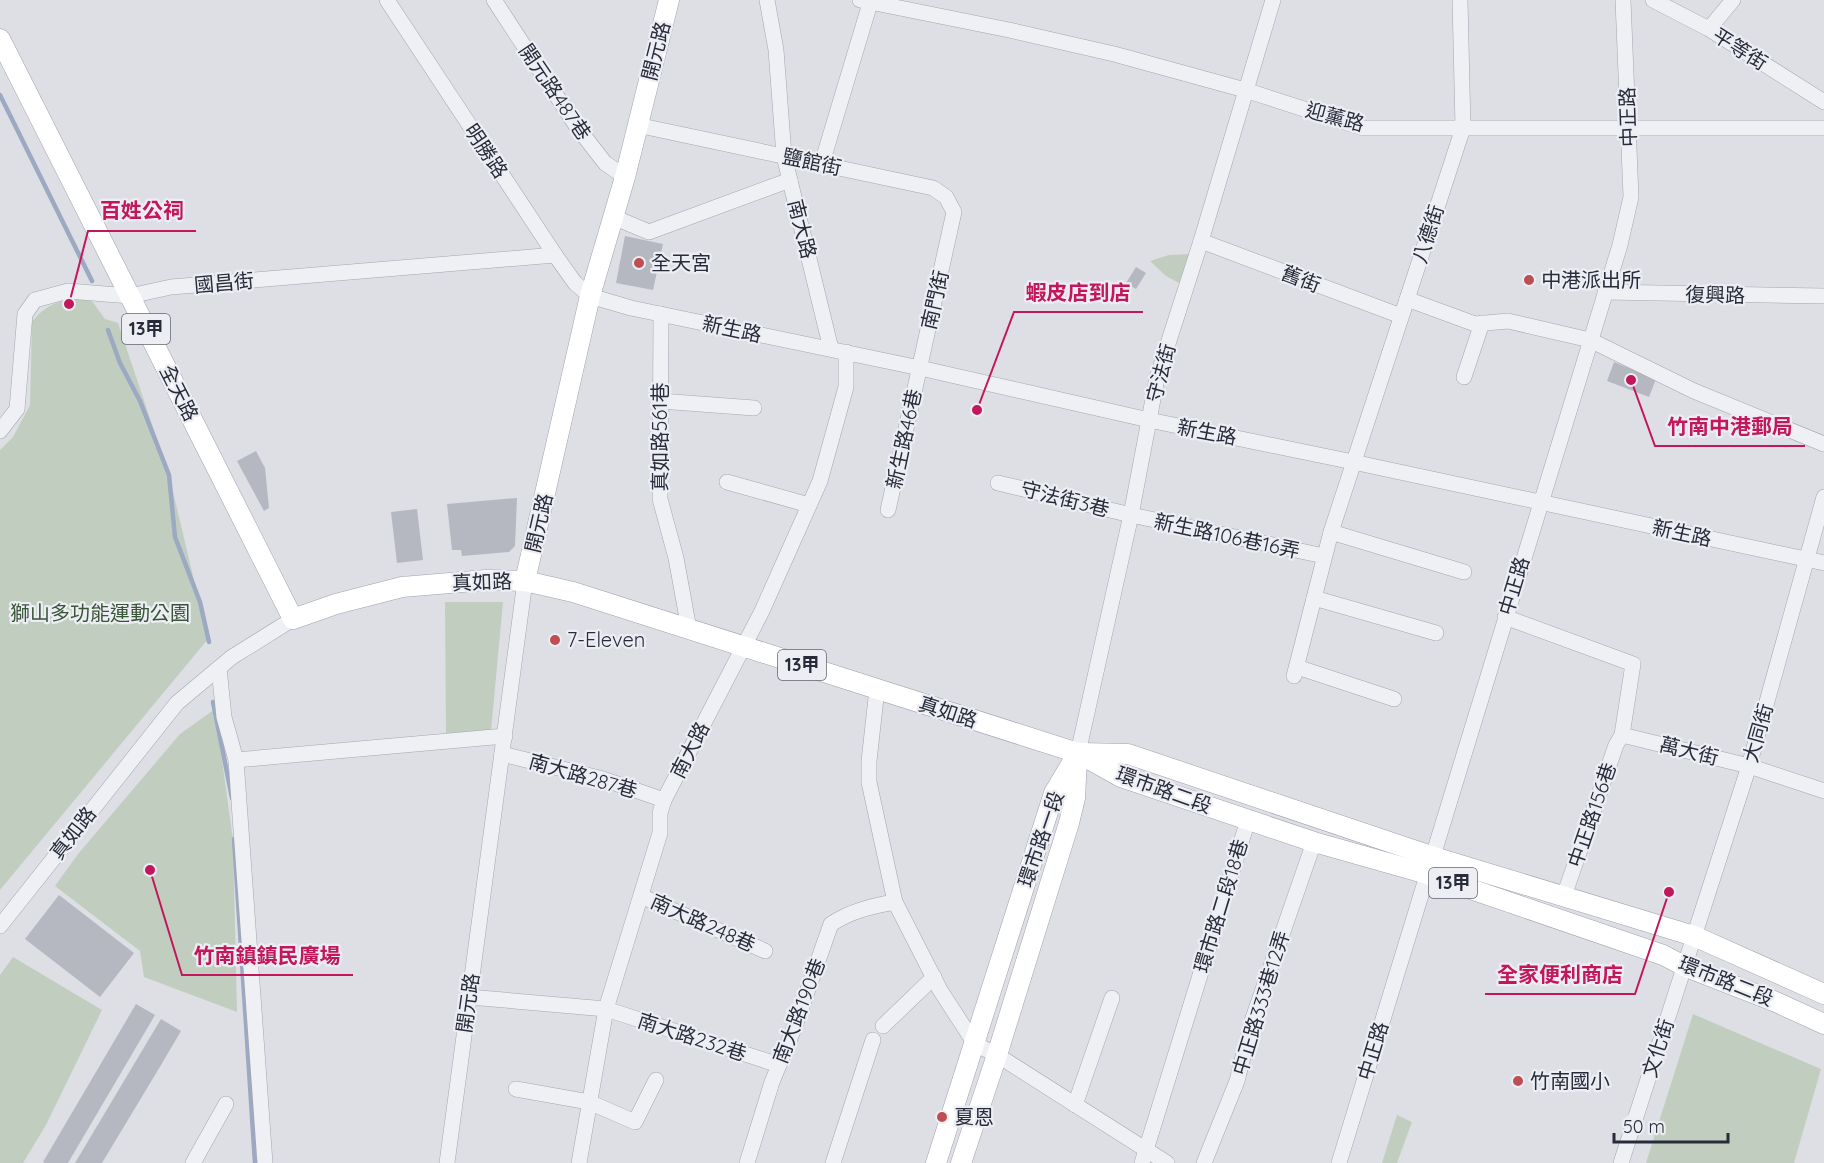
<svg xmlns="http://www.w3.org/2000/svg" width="1824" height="1163" font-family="Quicksand,'Noto Sans TC',sans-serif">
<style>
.green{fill:#c1cebf}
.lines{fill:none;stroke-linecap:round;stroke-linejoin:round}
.stream{stroke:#9ca9c2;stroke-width:4.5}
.building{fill:#b5b8c1}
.minor-casing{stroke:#a3a6ae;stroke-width:16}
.major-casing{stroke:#9ea2af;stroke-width:21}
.minor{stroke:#eff0f4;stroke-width:15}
.major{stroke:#fff;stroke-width:20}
.poi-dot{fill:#be4e51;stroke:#eceef3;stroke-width:2}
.labels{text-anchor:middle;stroke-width:4.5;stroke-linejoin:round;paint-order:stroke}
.shield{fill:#eceef3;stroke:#636672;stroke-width:1.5}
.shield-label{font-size:18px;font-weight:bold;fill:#282c3a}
.street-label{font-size:20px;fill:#282c3a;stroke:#eceef3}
.poi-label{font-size:20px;fill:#282c3a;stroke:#eceef3;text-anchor:start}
.park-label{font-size:20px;fill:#395437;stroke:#eceef3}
.leader{fill:none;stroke:#c2185b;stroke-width:2}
.callout-dot{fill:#c2185b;stroke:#eceef3;stroke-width:2}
.callout-label{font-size:21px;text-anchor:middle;font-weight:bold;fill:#c2185b;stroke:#eceef3;stroke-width:4.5;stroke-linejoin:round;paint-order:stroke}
</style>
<rect width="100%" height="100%" fill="#dddfe5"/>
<g class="green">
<path d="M1189 254 1179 283 1166 276 1150 261 1169 255Z"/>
<path d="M77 298 92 301 105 319 118 323 169 475 208 639 0 890V450L13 437 30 405 32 322C44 306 57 301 77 298Z"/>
<path d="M445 602H503L491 731 446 737Z"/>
<path d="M215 709 233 840 237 1012 144 977 140 951 55 886 78 854 180 734Z"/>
<path d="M13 957 102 1010 46 1125 23 1163H0V975Z"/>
<path d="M1693 1014 1821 1069 1794 1163H1646Z"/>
<path d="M1397 1115 1412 1122 1397 1163H1382Z"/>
</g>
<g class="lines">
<g class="stream">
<path d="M0 95 92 281"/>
<path d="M108 330 120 363 140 401 169 475 175 537 200 602 209 642"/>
<path d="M213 702 232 798"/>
<path d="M234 839 255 1163"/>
</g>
</g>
<g class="building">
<path d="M625 236 663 244 653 290 616 283Z"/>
<path d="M1136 267 1146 273 1136 289 1126 283Z"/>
<path d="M1614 362 1656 379 1649 397 1607 381Z"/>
<path d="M256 451 265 468 269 508 264 511 237 461Z"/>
<path d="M517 498 515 546 509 552 462 556 461 550H452L447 504Z"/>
<path d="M417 509 423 560 397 563 391 512Z"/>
<path d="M59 895 134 953 100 997 25 939Z"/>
<path d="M136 1004 155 1015 68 1163H45L43 1162Z"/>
<path d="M161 1019 181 1031 158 1070 102 1163H75Z"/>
</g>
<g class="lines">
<defs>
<g id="minor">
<path d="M387 0 555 255 575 283 590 296 631 308 920 368 1149 420 1353 462 1824 563"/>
<path d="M494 0 577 127 605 163 625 177"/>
<path d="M767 0 776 50 784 156 831 349"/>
<path d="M860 0 1009 30 1114 54 1245 90 1363 128H1824"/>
<path d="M1653 0 1709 29 1824 102"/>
<path d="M1709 29 1733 0"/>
<path d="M637 125 933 188 946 197 954 212 888 510"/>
<path d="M822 163 871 0"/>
<path d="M613 217 649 232 790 180"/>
<path d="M1201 241 1401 316"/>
<path d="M1605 292 1824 296"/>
<path d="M1407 299 1475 324 1508 321 1590 340 1694 391 1824 444"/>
<path d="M661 314 660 499 676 558 689 629"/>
<path d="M1464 377 1482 323"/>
<path d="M660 401 754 408"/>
<path d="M0 431 17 409 25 314 35 300 68 291 130 296 171 287 555 255"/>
<path d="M727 482 809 505"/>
<path d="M998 483 1131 515 1324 556"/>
<path d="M1331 532 1464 572"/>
<path d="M1314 598 1436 633"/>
<path d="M1505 617 1633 664 1622 735 1616 745 1564 896"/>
<path d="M1297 667 1394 699"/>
<path d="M219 668 224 717 236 760 265 1163"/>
<path d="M1294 676 1331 532 1463 128 1460 0"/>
<path d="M877 689 869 761V782L895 902 940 990 975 1044 997 1055 1167 1163"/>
<path d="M1622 735 1749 766 1824 791"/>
<path d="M1078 753 1131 515 1157 378 1201 241 1273 0"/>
<path d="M502 754 603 779 664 800"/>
<path d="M236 760 505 736"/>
<path d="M641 896 765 951"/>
<path d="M0 926 177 703 232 657 293 619"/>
<path d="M469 997 606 1009 779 1065"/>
<path d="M883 1026 934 977"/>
<path d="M516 1089 589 1102 635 1122 656 1080"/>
<path d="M1075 1105 1112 998"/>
<path d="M193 1163 226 1104"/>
<path d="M447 1163 525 581"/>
<path d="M579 1163 606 1009 660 833V813L664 800 762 611 820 481 846 387V352"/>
<path d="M747 1163 772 1082 795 1026 831 924C851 911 872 906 895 902"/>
<path d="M833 1163 873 1040"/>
<path d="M1142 1163 1248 820"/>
<path d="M1204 1163 1237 1081 1252 1021 1314 842"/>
<path d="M1339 1163 1620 245 1631 197 1623 0"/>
<path d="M1621 1163 1749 766 1824 497"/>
</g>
<g id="major">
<path d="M0 39 293 619 336 604 402 587 486 580 525 581 573 592 1078 753 1121 777 1314 842 1427 874 1663 955 1684 966 1776 1002 1824 1024"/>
<path d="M525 581 590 296 625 177 669 0"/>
<path d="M1080 753 1128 754 1434 857 1694 936 1824 994"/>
<path d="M936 1163 1054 793 1078 753"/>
<path d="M961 1163 997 1055 1069 823 1075 798 1077 759"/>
</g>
</defs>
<use href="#minor" class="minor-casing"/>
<use href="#major" class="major-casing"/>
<use href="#minor" class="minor"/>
<use href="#major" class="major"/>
</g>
<g class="poi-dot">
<circle cx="639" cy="263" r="6"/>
<circle cx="1529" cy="280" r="6"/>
<circle cx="555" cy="640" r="6"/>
<circle cx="1518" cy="1081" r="6"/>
<circle cx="942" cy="1117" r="6"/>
</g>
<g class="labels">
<g class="shield">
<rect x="122" y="314" width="48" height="30" rx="4.5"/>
<rect x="778" y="650" width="48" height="30" rx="4.5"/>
<rect x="1429" y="868" width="48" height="30" rx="4.5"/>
</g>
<g class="shield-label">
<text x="146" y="335">13甲</text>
<text x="802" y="671">13甲</text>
<text x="1453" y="889">13甲</text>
</g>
<g class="street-label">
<text transform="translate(1740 49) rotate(32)" y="7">平等街</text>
<text transform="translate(656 51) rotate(-76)" y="7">開元路</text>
<text transform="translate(555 92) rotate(56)" y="7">開元路487巷</text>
<text transform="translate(1335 117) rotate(15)" y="7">迎薰路</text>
<text transform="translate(1628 117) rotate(-92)" y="7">中正路</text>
<text transform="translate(486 151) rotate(56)" y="7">明勝路</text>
<text transform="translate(812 162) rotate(12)" y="7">鹽館街</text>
<text transform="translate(802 229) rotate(76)" y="7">南大路</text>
<text transform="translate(1428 234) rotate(-72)" y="7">八德街</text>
<text transform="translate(1301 279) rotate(21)" y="7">舊街</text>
<text transform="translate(224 283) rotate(-5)" y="7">國昌街</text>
<text transform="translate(1715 295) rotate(1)" y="7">復興路</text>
<text transform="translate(935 300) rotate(-77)" y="7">南門街</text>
<text transform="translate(732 329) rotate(12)" y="7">新生路</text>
<text transform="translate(1161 373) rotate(-75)" y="7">守法街</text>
<text transform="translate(179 393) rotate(63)" y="7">全天路</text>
<text transform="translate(1207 432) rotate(11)" y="7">新生路</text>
<text transform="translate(660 437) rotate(-90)" y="7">真如路561巷</text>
<text transform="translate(904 439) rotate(-78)" y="7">新生路46巷</text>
<text transform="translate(1065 499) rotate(14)" y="7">守法街3巷</text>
<text transform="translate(539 523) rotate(-77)" y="7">開元路</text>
<text transform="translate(1682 533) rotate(12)" y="7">新生路</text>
<text transform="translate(1227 536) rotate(12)" y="7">新生路106巷16弄</text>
<text transform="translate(482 582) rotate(-2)" y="7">真如路</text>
<text transform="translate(1514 586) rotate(-73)" y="7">中正路</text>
<text transform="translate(948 712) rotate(18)" y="7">真如路</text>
<text transform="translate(1758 733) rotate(-74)" y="7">大同街</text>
<text transform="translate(690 750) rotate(-63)" y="7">南大路</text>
<text transform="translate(1689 751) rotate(14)" y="7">萬大街</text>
<text transform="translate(583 776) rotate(16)" y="7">南大路287巷</text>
<text transform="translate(1164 790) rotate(20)" y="7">環市路二段</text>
<text transform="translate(1592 815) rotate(-71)" y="7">中正路156巷</text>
<text transform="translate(73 833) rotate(-52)" y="7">真如路</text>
<text transform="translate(1041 839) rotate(-71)" y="7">環市路一段</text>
<text transform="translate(1221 906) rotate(-73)" y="7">環市路二段18巷</text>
<text transform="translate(703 923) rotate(24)" y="7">南大路248巷</text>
<text transform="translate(1726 981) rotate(22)" y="7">環市路二段</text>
<text transform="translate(468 1003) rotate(-82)" y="7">開元路</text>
<text transform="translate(1261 1003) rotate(-73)" y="7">中正路333巷12弄</text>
<text transform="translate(799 1011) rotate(-69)" y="7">南大路190巷</text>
<text transform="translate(692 1037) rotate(18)" y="7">南大路232巷</text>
<text transform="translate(1658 1048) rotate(-72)" y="7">文化街</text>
<text transform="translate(1373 1051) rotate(-73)" y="7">中正路</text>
</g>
<g class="poi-label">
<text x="651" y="270">全天宮</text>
<text x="1541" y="287">中港派出所</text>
<text x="567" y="647">7-Eleven</text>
<text x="1530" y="1088">竹南國小</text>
<text x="954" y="1124">夏恩</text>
</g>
<g class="park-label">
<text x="100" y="620">獅山多功能運動公園</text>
</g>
</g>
<path class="leader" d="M69 304L88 231H196M977 410L1014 312H1143M1631 380L1655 446H1805M150 870L182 975H353M1669 892L1635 994H1485"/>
<g class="callout-dot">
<circle cx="69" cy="304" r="6"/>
<circle cx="977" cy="410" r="6"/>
<circle cx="1631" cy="380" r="6"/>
<circle cx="150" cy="870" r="6"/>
<circle cx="1669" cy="892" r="6"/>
</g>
<g class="callout-label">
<text x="142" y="218">百姓公祠</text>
<text x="1078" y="300">蝦皮店到店</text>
<text x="1730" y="434">竹南中港郵局</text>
<text x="267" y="963">竹南鎮鎮民廣場</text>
<text x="1560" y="982">全家便利商店</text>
</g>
<path d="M1614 1133v9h114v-9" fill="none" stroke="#282c3a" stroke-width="3"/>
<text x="1623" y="1133" font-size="18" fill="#282c3a" stroke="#eceef3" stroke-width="4.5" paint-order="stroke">50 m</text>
</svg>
